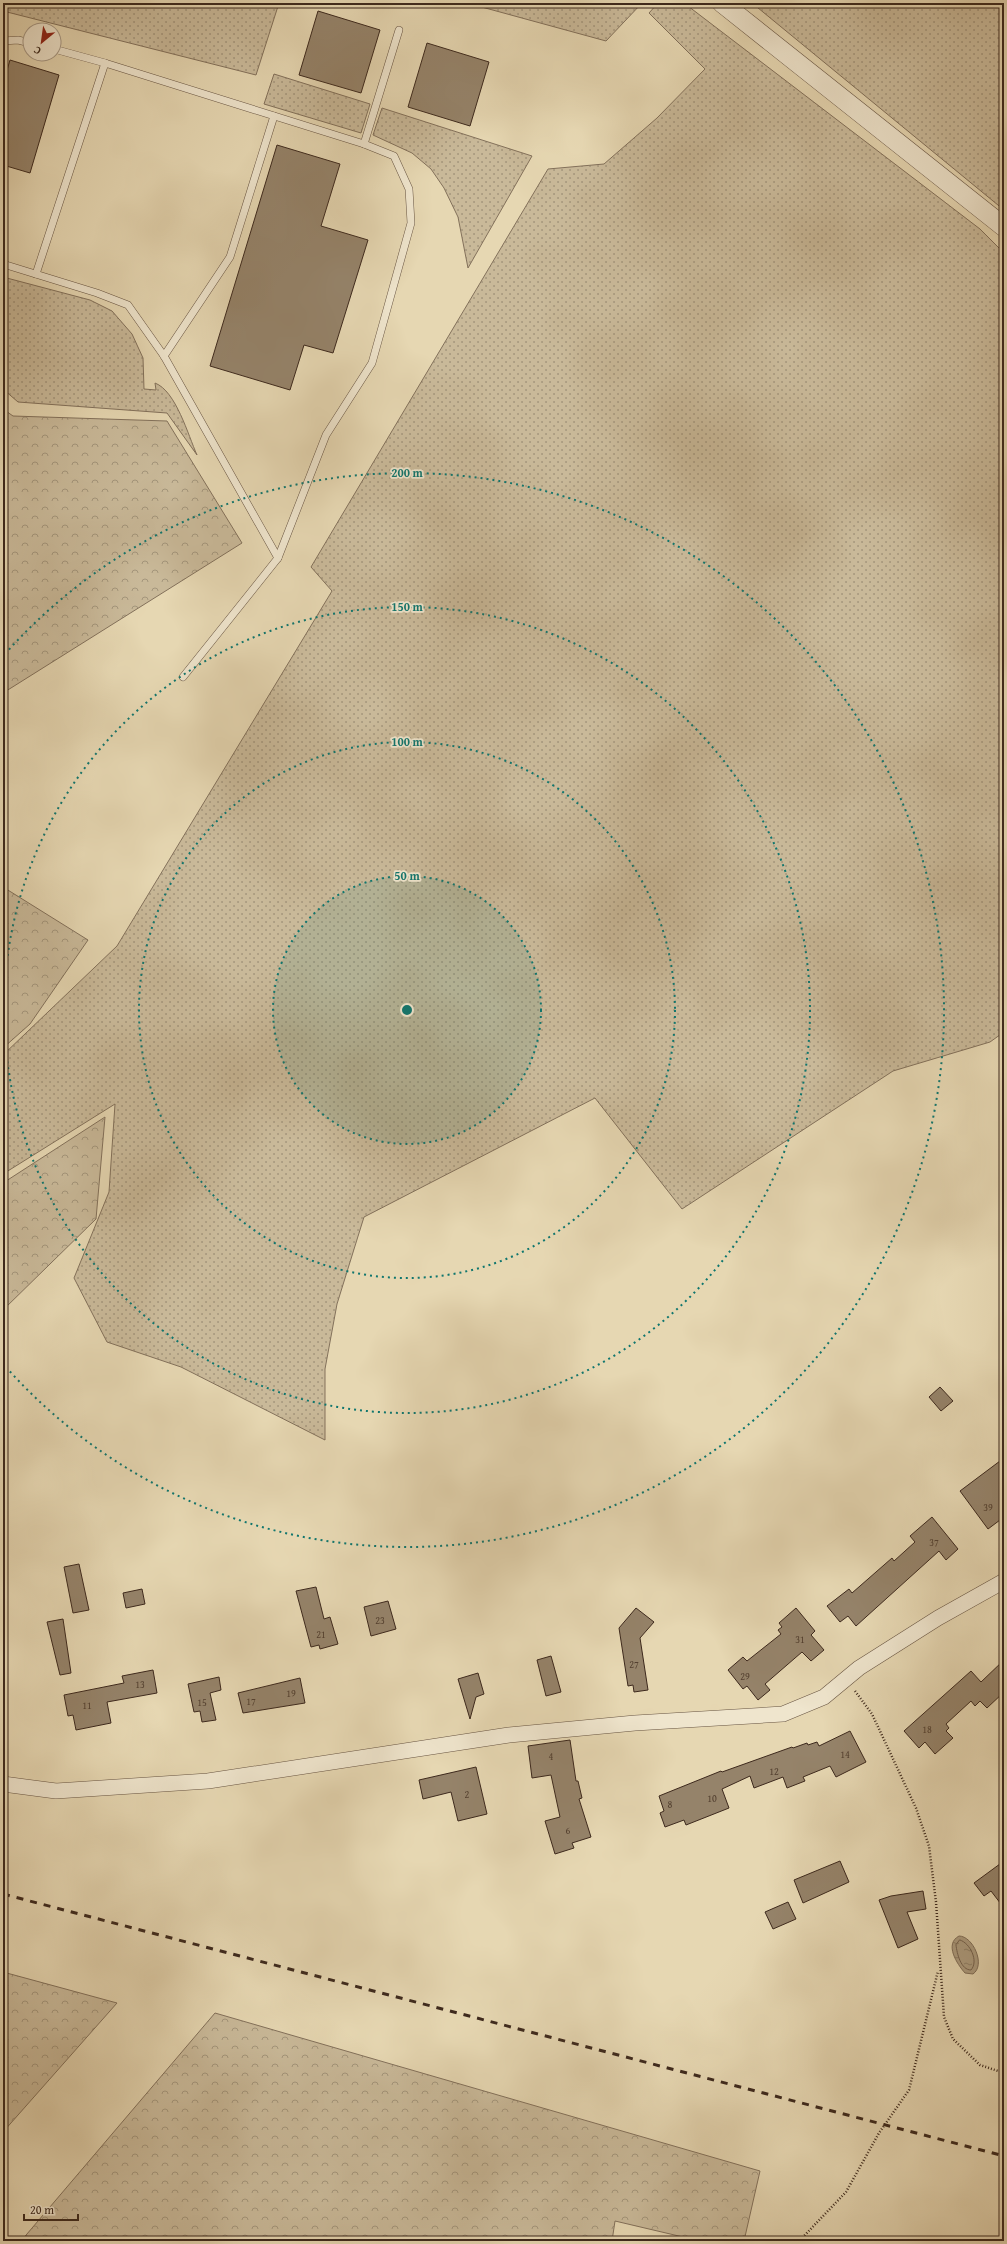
<svg xmlns="http://www.w3.org/2000/svg" width="1007" height="2244" font-family="'Gentium Book Plus',serif">
<style>
.grass{fill:url(#grass-dots);stroke:#83715b}
.forest{fill:url(#forest-crowns);stroke:#83715b}
.water{fill:url(#water-ripples);stroke:#806e58}
.lines{fill:none;stroke-linecap:round;stroke-linejoin:round}
.shore{stroke:#75624e;stroke-width:1}
.building{fill:#95836a;stroke:#3d291d}
.service-casing{stroke:#675442;stroke-width:8}
.minor-casing{stroke:#675442;stroke-width:16}
.tertiary-casing{stroke:#675442;stroke-width:20}
.path{stroke:#3d291d;stroke-width:2.5;stroke-dasharray:1 2;stroke-linecap:butt}
.service{stroke:#efe5cd;stroke-width:7}
.minor{stroke:#efe5cd;stroke-width:15}
.tertiary{stroke:#efe5cd;stroke-width:19}
.rail{stroke:#3d291d;stroke-width:3;stroke-dasharray:7 7;stroke-linecap:butt}
.ring{fill:none;stroke:#0f766e;stroke-width:2;stroke-dasharray:2 4}
.labels{text-anchor:middle;stroke-width:3.5;stroke-linejoin:round;paint-order:stroke}
.number-label{font-size:10px;fill:#534030}
.centre{fill:#0f766e;stroke:#efe5cd;stroke-width:2}
.ring-label{font-size:12px;text-anchor:middle;font-weight:bold;fill:#0f766e;stroke:#efe5cd;stroke-width:3.5;stroke-linejoin:round;paint-order:stroke}
</style>
<defs>
<pattern id="grass-dots" width="8" height="8" patternUnits="userSpaceOnUse"><rect width="8" height="8" fill="#c9b999"/><path d="M2 2h.1M6 6h.1" fill="none" stroke="#a4967c" stroke-width="1.8" stroke-linecap="round"/></pattern>
<pattern id="forest-crowns" width="20" height="18" patternUnits="userSpaceOnUse"><rect width="20" height="18" fill="#c9b999"/><path d="M2 6a3 3 0 1 1 6 0M12 15a3 3 0 1 1 6 0" fill="none" stroke="#a4967c"/></pattern>
<pattern id="water-ripples" width="26" height="14" patternUnits="userSpaceOnUse"><rect width="26" height="14" fill="#ad9c7f"/><path d="M2 4q2-2 4 0t4 0M15 11q2-2 4 0t4 0" fill="none" stroke="#8e7f67"/></pattern>
</defs>
<rect width="100%" height="100%" fill="#e6d7b2"/>
<filter id="stains"><feTurbulence type="fractalNoise" baseFrequency=".005" numOctaves="4"/><feColorMatrix values="0 0 0 0 .2 0 0 0 0 .09 0 0 0 0 .02 0 0 0 .5 -.17"/></filter>
<radialGradient id="worn" r=".72"><stop offset=".6" stop-color="#630" stop-opacity="0"/><stop offset="1" stop-color="#630" stop-opacity=".3"/></radialGradient>
<g class="grass">
<path d="M3 3H279L256 75 3 11Z"/>
<path d="M467 3H642L606 41Z"/>
<path d="M658 3H684L980 229 1004 253V1032L990 1042 893 1071 682 1209 595 1098 364 1217 337 1304 325 1369V1440L181 1367 107 1342 74 1278 109 1192 115 1104 3 1174V1055L117 946 332 591 311 567 548 169 604 164 657 118 705 69 649 13Z"/>
<path d="M752 3H1004V210Z"/>
<path d="M274 74 370 104 361 133 264 104Z"/>
<path d="M382 108 532 156 468 268 458 217 444 188 431 169 412 153 373 135Z"/>
<path d="M3 277 90 300 112 311 132 334 143 358 144 389 156 390 155 383C176 391 188 435 197 455L167 413 18 402 3 389Z"/>
</g>
<g class="forest">
<path d="M3 409 13 416 167 421 242 543 3 693Z"/>
<path d="M3 887 88 940 30 1024 3 1048Z"/>
<path d="M105 1117 96 1219 3 1310V1183Z"/>
<path d="M3 1972 117 2003 3 2132Z"/>
<path d="M215 2013 760 2171 744 2241H700L615 2221 612 2241H21Z"/>
</g>
<path class="water" d="M959 1936C973 1936 986 1965 973 1974L965 1973C957 1964 944 1944 959 1936Z"/>
<g class="lines">
<path class="shore" d="M960 1940C970 1943 979 1961 971 1970 961 1970 957 1954 956 1945Z"/>
</g>
<g class="building">
<path d="M318 11 380 30 361 93 299 75Z"/>
<path d="M427 43 489 62 470 126 408 107Z"/>
<path d="M10 60 59 75 30 173 3 165V84Z"/>
<path d="M277 145 340 164 321 226 368 240 333 353 304 345 290 390 210 366Z"/>
<path d="M940 1387 953 1401 941 1411 929 1397Z"/>
<path d="M1004 1458V1517L988 1529 960 1491Z"/>
<path d="M932 1517 958 1549 946 1560 939 1551 856 1626 848 1616 840 1622 827 1606 849 1589 852 1593 892 1558 894 1561 915 1542 910 1536Z"/>
<path d="M79 1564 89 1610 73 1613 64 1567Z"/>
<path d="M316 1587 324 1619 330 1617 338 1644 320 1649 319 1645 311 1647 296 1591Z"/>
<path d="M142 1589 145 1604 126 1608 123 1593Z"/>
<path d="M388 1601 396 1629 371 1636 364 1607Z"/>
<path d="M636 1608 654 1622 640 1638 648 1690 634 1692 633 1685 628 1686 619 1628Z"/>
<path d="M796 1608 815 1631 811 1635 824 1650 811 1661 802 1652 765 1684 770 1690 758 1700 747 1686 743 1689 728 1670 743 1657 747 1661 781 1634 778 1630 782 1627 779 1623Z"/>
<path d="M63 1619 71 1673 60 1675 47 1622Z"/>
<path d="M551 1656 561 1692 546 1696 537 1660Z"/>
<path d="M1004 1660V1692L987 1708 980 1701 975 1706 971 1701 946 1724 949 1728 946 1731 953 1738 935 1754 925 1742 919 1748 904 1731 971 1671 981 1682Z"/>
<path d="M153 1670 157 1693 107 1702 111 1723 76 1730 73 1715 68 1716 64 1695 124 1683 122 1676Z"/>
<path d="M478 1673 484 1694 476 1697 470 1719 458 1679Z"/>
<path d="M219 1677 221 1690 210 1693 216 1720 202 1722 200 1711 194 1712 188 1684Z"/>
<path d="M300 1678 305 1703 243 1713 238 1693Z"/>
<path d="M850 1731 866 1762 836 1777 830 1766 803 1777 805 1781 787 1788 783 1777 754 1788 750 1776 722 1789 729 1808 686 1825 684 1820 665 1827 660 1813 664 1811 659 1796 721 1771 722 1772 792 1747 793 1748 807 1743 808 1745 817 1742 819 1746Z"/>
<path d="M570 1740 576 1781H578L582 1798 579 1799 591 1837 572 1843 574 1848 555 1854 545 1821 560 1817 551 1775 532 1778 528 1746Z"/>
<path d="M476 1767 487 1814 458 1821 451 1792 423 1799 419 1780Z"/>
<path d="M840 1861 849 1882 803 1903 794 1880Z"/>
<path d="M1004 1861V1908L991 1891 984 1896 974 1883Z"/>
<path d="M923 1891 926 1909 907 1912 918 1939 898 1948 879 1900 891 1896Z"/>
<path d="M788 1902 796 1919 773 1929 765 1912Z"/>
</g>
<g class="lines">
<defs>
<g id="service">
<path d="M3 41 18 40 30 43"/>
<path d="M54 49 105 63"/>
<path d="M364 144 399 30"/>
<path d="M3 264 97 293 128 305 164 356 278 558 183 677"/>
<path d="M36 274 105 63 364 144 394 156 409 189 411 223 372 363 326 435 278 558"/>
<path d="M164 356 230 257 274 116"/>
</g>
<path id="minor" d="M3 1784 56 1791 208 1781 509 1735 635 1723 783 1714 824 1697 859 1668 938 1618 1004 1581"/>
<path id="tertiary" d="M722 3 1004 227"/>
</defs>
<use href="#service" class="service-casing"/>
<use href="#minor" class="minor-casing"/>
<use href="#tertiary" class="tertiary-casing"/>
<g class="path">
<path d="M855 1691 872 1714 916 1808 929 1846 936 1902 944 2017 953 2039 980 2065 1004 2073"/>
<path d="M802 2241 804 2236 846 2192 879 2133 909 2090 938 1971"/>
</g>
<use href="#service" class="service"/>
<use href="#minor" class="minor"/>
<use href="#tertiary" class="tertiary"/>
<path class="rail" d="M3 1894 1004 2156"/>
</g>
<circle cx="407" cy="1010" r="134" fill="#0f766e" fill-opacity=".12"/>
<g class="ring">
<circle cx="407" cy="1010" r="134"/>
<circle cx="407" cy="1010" r="268"/>
<circle cx="407" cy="1010" r="403"/>
<path d="M5 654A537 537 0 1 1 5 1366"/>
</g>
<g class="labels">
<g class="number-label">
<text x="988" y="1511">39</text>
<text x="934" y="1546">37</text>
<text x="380" y="1624">23</text>
<text x="321" y="1638">21</text>
<text x="800" y="1643">31</text>
<text x="634" y="1668">27</text>
<text x="745" y="1680">29</text>
<text x="140" y="1688">13</text>
<text x="291" y="1697">19</text>
<text x="251" y="1705">17</text>
<text x="202" y="1706">15</text>
<text x="87" y="1709">11</text>
<text x="927" y="1733">18</text>
<text x="845" y="1758">14</text>
<text x="551" y="1760">4</text>
<text x="774" y="1775">12</text>
<text x="467" y="1798">2</text>
<text x="712" y="1802">10</text>
<text x="670" y="1808">8</text>
<text x="568" y="1834">6</text>
</g>
</g>
<circle cx="407" cy="1010" r="6" class="centre"/>
<g class="ring-label">
<text x="407" y="477">200 m</text>
<text x="407" y="611">150 m</text>
<text x="407" y="746">100 m</text>
<text x="407" y="880">50 m</text>
</g>
<rect width="1007" height="2244" fill="none" stroke="#e6d7b2" stroke-width="16"/>
<rect x="4" y="4" width="999" height="2236" fill="none" stroke="#3d291d" stroke-width="2"/>
<rect x="8" y="8" width="991" height="2228" fill="none" stroke="#3d291d"/>
<g transform="translate(42 42) rotate(209)"><circle r="19" fill="#efe5cd" stroke="#a89a87"/>
<path d="M0-3L7 15L0 10L-7 15Z" fill="#8f2418"/>
<text y="-6" font-size="11" font-weight="bold" text-anchor="middle" fill="#3d291d">С</text>
</g>
<path d="M24 2214v6h54v-6" fill="none" stroke="#3d291d" stroke-width="2"/>
<text x="30" y="2214" font-size="12" fill="#3d291d" stroke="#efe5cd" stroke-width="3" paint-order="stroke">20 m</text>
<rect width="100%" height="100%" filter="url(#stains)"/>
<rect width="100%" height="100%" fill="url(#worn)"/>
</svg>
